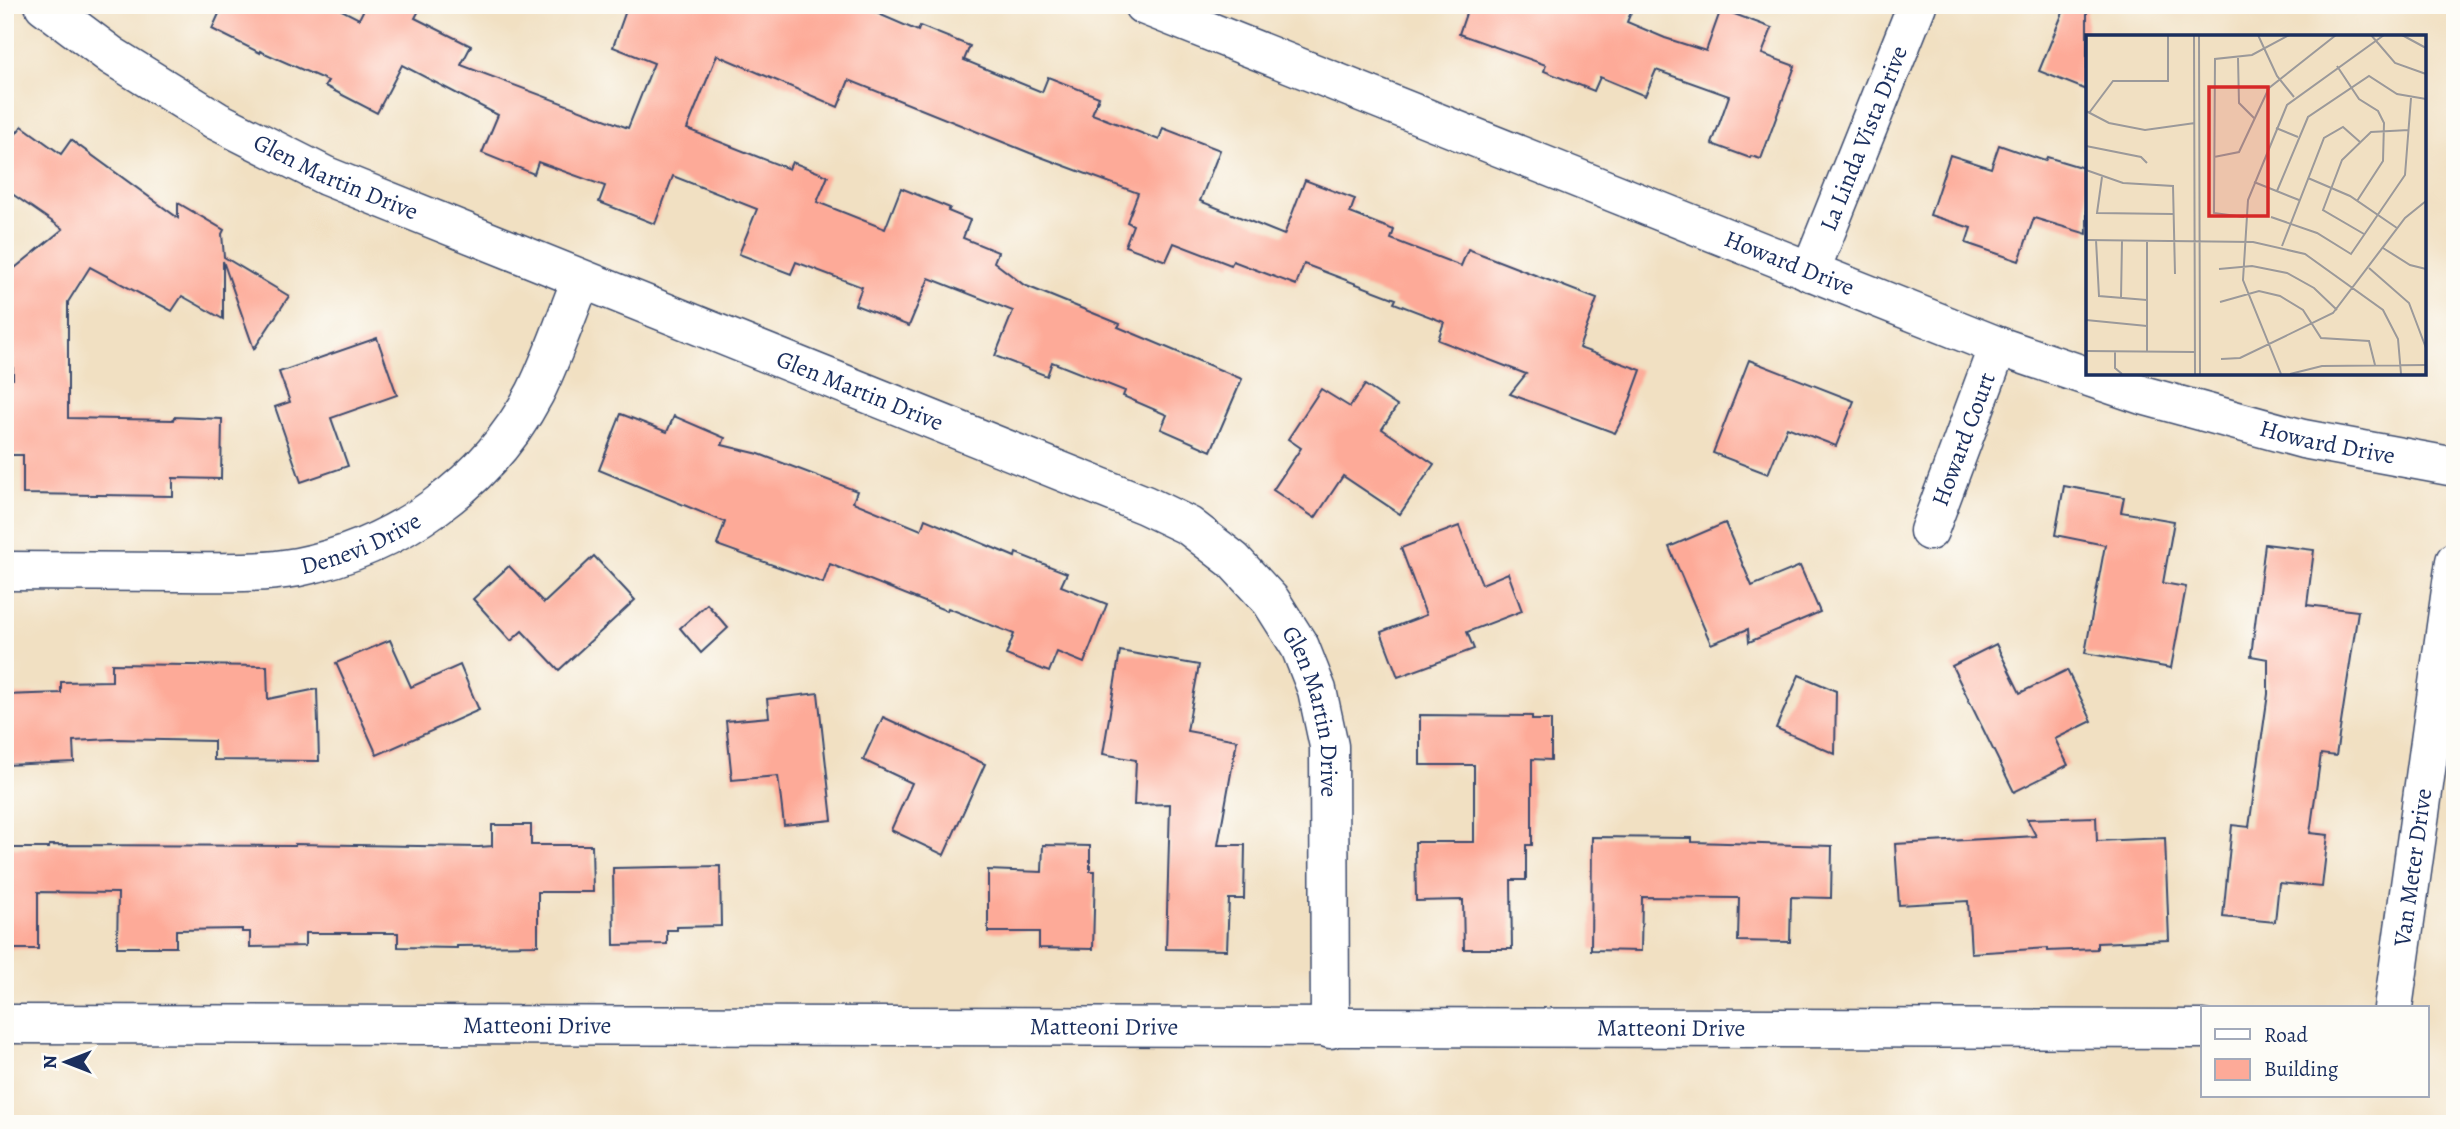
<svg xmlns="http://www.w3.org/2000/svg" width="2460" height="1129" font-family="Alegreya,serif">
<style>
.building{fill:#fdaa98}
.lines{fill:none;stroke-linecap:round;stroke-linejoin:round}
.minor-casing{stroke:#3b4a6d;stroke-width:41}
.minor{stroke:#fff;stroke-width:38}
.labels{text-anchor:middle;stroke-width:5;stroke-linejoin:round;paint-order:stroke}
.street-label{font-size:24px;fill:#1b2f5e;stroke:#fdfcf7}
.inset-road{fill:none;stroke:#9b999a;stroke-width:2}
.view{fill:#d62828;fill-opacity:0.15;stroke:#d62828;stroke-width:3.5}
.inset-edge{fill:none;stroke:#1b2f5e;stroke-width:3.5}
</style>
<rect width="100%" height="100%" fill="#fdfcf7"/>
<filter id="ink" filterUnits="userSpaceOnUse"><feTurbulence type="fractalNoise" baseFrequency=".0143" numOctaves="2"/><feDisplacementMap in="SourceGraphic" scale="14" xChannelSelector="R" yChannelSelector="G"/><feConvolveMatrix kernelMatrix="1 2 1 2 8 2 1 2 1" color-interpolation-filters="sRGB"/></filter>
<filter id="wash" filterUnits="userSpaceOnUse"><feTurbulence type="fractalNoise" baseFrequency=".00686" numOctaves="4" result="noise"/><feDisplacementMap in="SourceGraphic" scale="28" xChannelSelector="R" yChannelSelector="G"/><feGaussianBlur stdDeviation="1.57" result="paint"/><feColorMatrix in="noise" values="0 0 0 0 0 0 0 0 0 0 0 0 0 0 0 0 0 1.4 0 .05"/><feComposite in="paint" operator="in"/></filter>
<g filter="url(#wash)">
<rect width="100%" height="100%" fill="#f1e0c2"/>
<g id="blocks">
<g class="building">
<path d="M223 5H332L359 19 366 5H422L415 18 471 46 461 65 628 128 654 63 613 47 628 5H858L918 31 920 26 970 46 964 60 1042 92 1048 77 1099 97 1092 114 1159 140 1163 128 1220 150 1200 201 1284 235 1305 180 1355 199 1350 213 1394 230 1391 239 1461 266 1468 249 1597 299 1579 348 1641 370 1625 414 1615 433 1510 394 1526 374 1438 340 1444 322 1394 303 1396 299 1304 264 1296 285 1233 261 1231 265 1174 243 1166 261 1125 246 1133 225 1127 222 1138 193 1030 153 849 80 838 107 717 55 687 129 789 169 792 162 828 176 817 202 885 229 901 188 950 208 948 211 970 220 963 238 998 252 994 262 1024 285 1120 324 1118 327 1242 379 1211 451 1161 429 1167 415 1123 396 1125 391 1052 362 1047 376 995 356 1013 311 929 278 909 326 855 305 862 287 796 262 791 274 739 254 757 209 673 176 655 224 599 202 605 186 538 162 534 174 482 153 498 115 402 65 377 113 325 86 328 81 260 51V53L212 29Z"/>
<path d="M1469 5H1634L1627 22 1665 38 1706 51 1721 9 1772 28 1762 54 1795 66 1761 159 1751 156 1750 158 1712 144 1729 96 1656 70 1645 96 1600 77 1594 91 1544 71 1546 65 1459 34Z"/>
<path d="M2066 5H2087V90L2039 71Z"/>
<path d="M22 126 61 154 71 140 178 218V203L224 230 222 234 224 257 289 296 254 349 223 261V319L182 296 172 311 90 267 68 302V418L173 420 174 417 222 419 221 479 173 478V496L23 494V455H5V379H13V294L5 285V276L63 229 5 189V148Z"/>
<path d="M1999 145 2045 161 2047 157 2087 169V234L2034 218 2019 261 1966 243 1971 228 1930 215 1950 155 1991 168Z"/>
<path d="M377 338 397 395 331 418 348 466 301 482 275 407 290 402 279 372Z"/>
<path d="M1749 360 1854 401 1836 446 1787 427 1768 474 1713 453Z"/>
<path d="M1365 385 1397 406 1382 429 1434 464 1400 514 1343 476 1315 518 1273 490 1301 448 1288 439 1321 389 1350 407Z"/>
<path d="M621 414 667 432 674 416 725 438 722 445 759 454 857 491 853 502 921 530 925 519 1015 557 1016 553 1067 573 1061 586 1107 604 1084 663 1057 652 1049 672 1006 655 1014 634 948 608 947 611 830 564 823 583 717 545 725 522 599 470Z"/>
<path d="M2064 486 2124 497 2121 512 2174 521 2163 583 2186 587 2171 668 2085 653 2105 545 2055 535Z"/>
<path d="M1725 523 1752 586 1800 566 1820 612 1749 642 1748 629 1711 644 1669 547Z"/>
<path d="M1459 526 1482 584 1508 573 1522 611 1467 632 1474 649 1398 677 1381 632 1426 615 1401 548Z"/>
<path d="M2265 544 2314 550 2307 605 2358 611 2336 756 2321 754 2310 833 2328 835 2322 887 2279 883 2275 922 2223 917 2232 825 2249 827 2268 694V659L2251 656Z"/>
<path d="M594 556 635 600 559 670 522 631 511 641 473 599 509 566 544 603Z"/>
<path d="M707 604 728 628 701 653 680 628Z"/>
<path d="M390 640 411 687 460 665 479 710 377 755 336 663Z"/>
<path d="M1996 644 2020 693 2067 670 2092 721 2055 739 2068 765 2014 792 1952 666Z"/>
<path d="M1120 651 1199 665 1187 731 1237 740 1218 845H1245L1244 899H1229L1227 950 1166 949 1170 804 1134 805 1136 760 1103 754Z"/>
<path d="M112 664 267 666 268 699 317 689 319 761 214 760V741L112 739 73 741 74 762 5 765V695L61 693V682L112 681Z"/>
<path d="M1799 675 1836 691 1835 754 1776 728Z"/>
<path d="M818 693 832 820 784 825 778 776 732 780 726 721 769 717 767 699Z"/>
<path d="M1420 715 1532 716V720H1551V760L1532 759V845H1526V880H1511L1512 949H1464L1463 900 1416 901 1415 842H1474V765H1420Z"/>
<path d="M883 717 985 764 944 855 891 830 912 783 863 760Z"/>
<path d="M2096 817 2097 841 2165 838 2169 940 2097 943V949L2048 951V948L1971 953 1968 901 1899 905 1895 844 2036 836 2027 819Z"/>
<path d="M492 825H531V845H592L593 892H538V945L457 946V948L398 947V933H305V946L250 947V932H242V929L176 930V947H117L118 893 38 892V949H5V848H49V845L295 846V844L479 847 492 846Z"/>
<path d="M1592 837 1692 838V842L1832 846 1831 898 1791 897 1790 942 1738 941 1739 898 1642 897 1641 951 1591 950Z"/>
<path d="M1043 845 1090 846V871H1095L1093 949 1039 948V932H988V870L1042 872Z"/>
<path d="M720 866 721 926 677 927V930H667V944L614 945 613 868Z"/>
</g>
</g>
</g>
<g filter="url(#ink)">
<use href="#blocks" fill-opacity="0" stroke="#3b4a6d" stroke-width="2"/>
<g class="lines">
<defs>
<g id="minor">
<path id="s1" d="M44 5 112 56 217 121 326 176 1145 505 1189 526 1233 560 1271 601 1300 647 1317 690 1329 746 1330 1029"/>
<path id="s2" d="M1143 5 1998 346 2142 395 2303 439 2455 467"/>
<path id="s3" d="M1810 272 1917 5"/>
<path id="s4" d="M1929 531 1998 346"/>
<path id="s5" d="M5 571C64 571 122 572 181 572 219 572 260 574 298 567 397 547 488 483 535 393 553 357 566 317 581 280"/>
<path id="s6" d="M2393 1008 2455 561"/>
<path id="s7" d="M5 1024 2203 1029"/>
</g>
</defs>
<use href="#minor" class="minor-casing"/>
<use href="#minor" class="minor"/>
</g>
</g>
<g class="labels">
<g class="street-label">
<text dy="8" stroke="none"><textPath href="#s3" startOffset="144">La Linda Vista Drive</textPath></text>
<text dy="8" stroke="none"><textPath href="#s1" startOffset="340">Glen Martin Drive</textPath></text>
<text dy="8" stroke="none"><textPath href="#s2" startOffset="696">Howard Drive</textPath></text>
<text dy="8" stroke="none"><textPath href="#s1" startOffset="906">Glen Martin Drive</textPath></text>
<text dy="8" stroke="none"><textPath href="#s4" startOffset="98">Howard Court</textPath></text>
<text dy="8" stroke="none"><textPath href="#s2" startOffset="1264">Howard Drive</textPath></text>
<text dy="8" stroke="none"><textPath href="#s5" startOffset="360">Denevi Drive</textPath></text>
<text dy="8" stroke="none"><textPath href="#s1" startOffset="1494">Glen Martin Drive</textPath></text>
<text dy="8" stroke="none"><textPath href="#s6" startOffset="142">Van Meter Drive</textPath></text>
<text dy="8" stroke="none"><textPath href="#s7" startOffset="532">Matteoni Drive</textPath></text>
<text dy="8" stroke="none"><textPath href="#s7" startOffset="1099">Matteoni Drive</textPath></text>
<text dy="8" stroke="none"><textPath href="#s7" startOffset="1666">Matteoni Drive</textPath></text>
</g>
</g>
<g transform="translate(2086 35)">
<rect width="340" height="340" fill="#f1e0c2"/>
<path class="inset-road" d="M108 0 109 339M113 0 114 339M172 0 191 41 208 62M285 0 309 28 340 39M316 0 340 13M152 23 153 68 168 83M251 31 273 64 292 76 298 88 297 126 271 166M0 76 23 88 59 95 109 88M3 78 27 46H82V0M190 93 212 102M0 111 55 122 61 128M128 122 153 117 183 53 250 0M0 135 37 148 87 151 89 239M16 142 11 178 87 179M222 143 264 161 311 193M168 147 213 165M191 156 222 82 283 41 311 59 340 64M158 182 128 178 129 24 166 20 203 0M185 182 231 198 265 219 319 140 325 63M278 199 237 175 256 125 285 97 323 95M0 205 167 207 219 219 297 275 312 304 315 339M10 205 13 261 61 265M196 211 238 103 257 92 274 107M297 213 324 230 340 234M283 233 323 268 340 313M133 234 166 231 201 238 228 253 251 275M35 264 36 206M134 267 173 256 194 261 217 275 235 303 283 306 289 330M0 285 61 291M0 316 108 317M29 316V333L36 339M61 317V207M135 324 154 323 247 278 319 183 340 166M195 339 157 245 162 165 201 70 298 0M204 339 236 331 340 330"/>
<path class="view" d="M123 52H182V181H123Z"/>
<rect width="340" height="340" class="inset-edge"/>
</g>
<rect width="2460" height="1129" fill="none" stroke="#fdfcf7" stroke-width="28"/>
<rect x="2201" y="1006" width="228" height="91" fill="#fdfcf7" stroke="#a3aaba" stroke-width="2"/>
<rect x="2215" y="1029" width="35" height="10" fill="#ffffff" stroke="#a3aaba" stroke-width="2"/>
<text x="2264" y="1042" font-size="21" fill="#1b2f5e">Road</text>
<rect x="2215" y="1059" width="35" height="21" fill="#fdaa98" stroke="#a3aaba" stroke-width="2"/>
<text x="2264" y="1076" font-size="21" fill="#1b2f5e">Building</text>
<g transform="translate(66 1062) rotate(270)" stroke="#fdfcf7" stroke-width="5" paint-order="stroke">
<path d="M0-5L12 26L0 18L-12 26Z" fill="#1b2f5e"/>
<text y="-10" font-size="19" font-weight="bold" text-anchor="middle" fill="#1b2f5e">N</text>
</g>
</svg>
